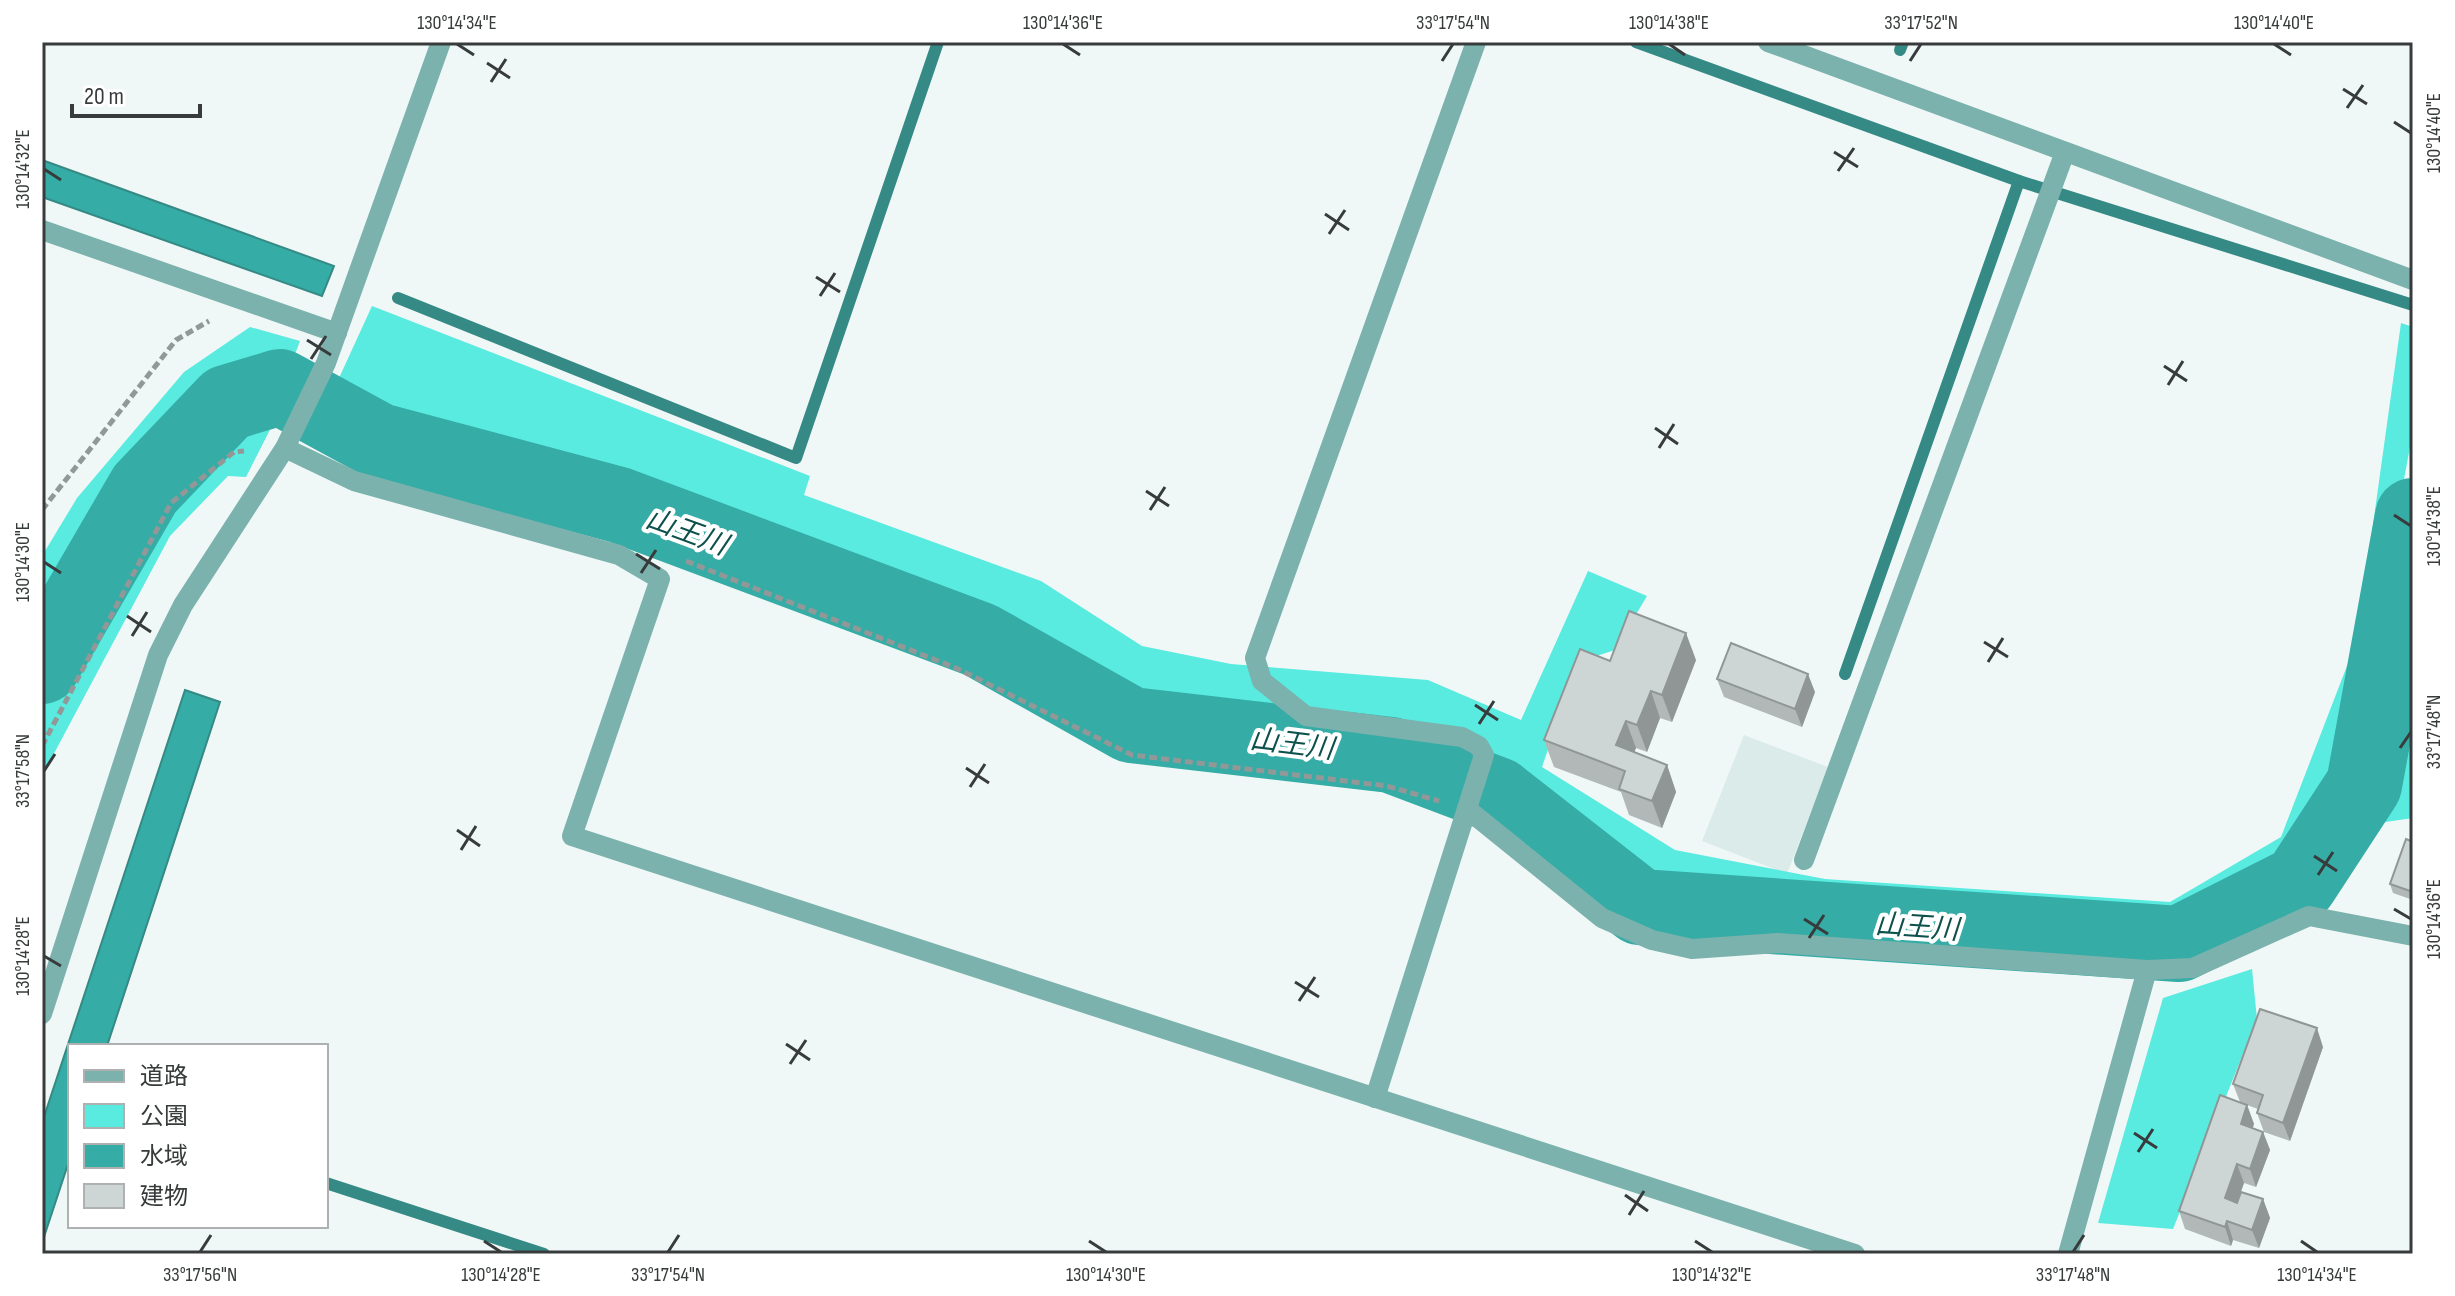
<svg xmlns="http://www.w3.org/2000/svg" width="2455" height="1296" font-family="'Sofia Sans Condensed','Noto Sans JP',sans-serif">
<style>
.built{fill:#daebe9}
.green{fill:#59eae0}
.water{fill:#35aca5;stroke:#368a85;stroke-width:2}
.lines{fill:none;stroke-linecap:round;stroke-linejoin:round}
.stream{stroke:#368a85;stroke-width:12}
.river{stroke:#35aca5;stroke-width:76}
.path{stroke:#929897;stroke-width:5;stroke-dasharray:8 4;stroke-linecap:butt}
.street{stroke:#7bb2ad;stroke-width:20}
.wall{fill:#b1b8b7}
.shaded-wall{fill:#909695}
.building{fill:#ced6d5;stroke:#909695;stroke-width:2}
.ticks{fill:none;stroke:#383b3b;stroke-width:3}
.labels{text-anchor:middle;stroke-width:8;stroke-linejoin:round;paint-order:stroke}
.water-label{font-size:28px;font-style:italic;fill:#0d514d;stroke:#fff}
.neatline{fill:none;stroke:#383b3b;stroke-width:3}
.ticks-label{font-size:20px;text-anchor:middle;fill:#383b3b}
</style>
<rect width="100%" height="100%" fill="#f0f8f7"/>
<path class="built" d="M1744 735 1828 767 1787 874 1702 841Z"/>
<g class="green">
<path d="M372 306 810 476 804 495 1041 581 1142 646 1231 664 1428 680 1521 720 1588 571 1647 596 1615 650 1578 662 1542 767 1675 850 1825 879 2170 902 2281 837 2357 640 2401 323 2413 327V431L2358 726 2297 861 2176 926 1646 896 1521 793 1452 751 1128 705 988 627 613 483 387 424 334 389Z"/>
<path d="M250 327 300 341 291 365 211 388 110 500 42 622V556L77 498 184 372Z"/>
<path d="M279 412 246 477 228 476 170 536 42 776V698L156 493 232 423Z"/>
<path d="M2413 673V818L2365 825Z"/>
<path d="M2252 969 2257 1019 2173 1229 2098 1223 2163 998Z"/>
</g>
<g class="water">
<path d="M42 160 334 266 322 296 42 197Z"/>
<path d="M185 690 220 702 107 1046H70V1158L42 1243V1123Z"/>
</g>
<g class="lines">
<g class="stream">
<path d="M1636 42 2019 181 2413 305"/>
<path d="M1900 50 1903 42"/>
<path d="M398 298 796 458 938 42"/>
<path d="M1845 674 2019 181"/>
<path d="M326 1183 544 1254"/>
</g>
<path class="river" d="M42 666 145 489 227 403 280 387 379 441 619 505 980 640 1131 725 1391 755 1497 795 1640 907 2179 944 2300 883 2364 785 2413 516"/>
<g class="path">
<path d="M42 510 176 340 209 321"/>
<path d="M686 561 956 668 1132 755 1387 786 1439 801"/>
<path d="M42 746 171 503 234 452 244 451"/>
</g>
<g class="street">
<path d="M1768 42 2413 280"/>
<path d="M42 230 337 333"/>
<path d="M285 448 354 481 619 555 660 579 572 836 1855 1254"/>
<path d="M1467 809 1602 918 1652 940 1692 949 1778 943 2147 970"/>
<path d="M1804 860 2065 152"/>
<path d="M42 1014 158 655 183 605 285 448 326 363 441 42"/>
<path d="M1375 1098 1484 755 1479 746 1462 737 1306 716 1262 681 1255 658 1476 42"/>
<path d="M2068 1254 2147 970 2193 968 2309 916 2413 936"/>
</g>
</g>
<g class="wall">
<path d="M1696 660 1672 722 1660 718 1647 752 1636 748 1634 752 1667 765 1676 792 1662 828 1629 815 1621 792 1554 767 1544 740 1610 661Z"/>
<path d="M1717 679 1815 692 1802 727 1724 697Z"/>
<path d="M2413 842V900L2393 893 2390 884Z"/>
<path d="M2323 1047 2290 1141 2264 1132 2257 1113 2258 1109 2247 1105 2254 1124 2252 1128 2263 1132 2270 1150 2256 1187 2244 1183 2237 1202 2263 1199 2270 1218 2259 1248 2233 1240 2231 1246 2185 1229 2179 1211 2240 1102 2233 1084Z"/>
</g>
<g class="shaded-wall">
<path d="M1686 633 1696 660 1672 722 1662 695Z"/>
<path d="M1808 674 1815 692 1802 727 1795 709Z"/>
<path d="M1651 691 1660 718 1647 752 1637 725Z"/>
<path d="M1626 721 1636 748 1626 772 1616 745Z"/>
<path d="M1667 765 1676 792 1662 828 1652 801Z"/>
<path d="M2317 1028 2323 1047 2290 1141 2283 1123Z"/>
<path d="M2247 1105 2254 1124 2248 1143 2241 1124Z"/>
<path d="M2263 1132 2270 1150 2256 1187 2250 1169Z"/>
<path d="M2237 1164 2244 1183 2232 1217 2225 1198Z"/>
<path d="M2263 1199 2270 1218 2259 1248 2252 1230Z"/>
<path d="M2227 1221 2233 1240 2231 1246 2225 1227Z"/>
</g>
<g class="building">
<path d="M1629 611 1686 633 1662 695 1651 691 1637 725 1626 721 1616 745 1667 765 1652 801 1619 789 1625 771 1544 740 1580 649 1610 661Z"/>
<path d="M1731 643 1808 674 1795 709 1717 679Z"/>
<path d="M2406 839 2413 842V892L2390 884Z"/>
<path d="M2260 1009 2317 1028 2283 1123 2257 1113 2263 1095 2233 1084Z"/>
<path d="M2220 1095 2247 1105 2241 1124 2263 1132 2250 1169 2237 1164 2225 1198 2237 1203 2241 1192 2263 1199 2252 1230 2227 1221 2225 1227 2179 1211Z"/>
</g>
<path class="ticks" d="M457 44 474 55M1063 44 1080 55M1669 44 1685 55M2274 44 2291 55M1442 61 1453 44M1910 61 1921 44M487 63 510 78M491 82 506 59M2343 89 2367 104M2347 108 2363 85M2394 122 2411 133M1834 152 1858 167M44 169 61 180M1838 171 1854 148M1325 214 1349 230M1329 234 1345 210M816 277 840 292M820 296 835 273M307 340 331 355M311 359 326 336M2164 366 2187 381M2168 385 2183 361M1655 428 1678 444M1659 448 1674 424M1146 491 1169 506M1150 510 1165 487M2394 515 2411 526M636 554 660 569M44 562 61 573M641 573 656 550M127 616 151 632M132 636 147 612M1984 642 2008 657M1988 662 2003 638M1475 705 1498 720M1479 724 1494 701M2400 748 2411 732M966 768 989 783M44 771 55 754M970 787 985 764M457 830 480 846M461 850 476 826M2314 856 2337 871M2318 875 2333 852M2394 909 2411 919M1804 919 1828 934M1809 938 1824 915M44 956 61 966M1295 982 1319 997M1299 1001 1315 977M786 1044 810 1060M790 1064 806 1040M2134 1133 2157 1148M2138 1152 2153 1129M1625 1195 1648 1211M1629 1215 1644 1191M484 1241 501 1252M1089 1241 1106 1252M1695 1241 1712 1252M2301 1241 2317 1252M200 1252 211 1235M668 1252 679 1235M2073 1252 2084 1235"/>
<g class="labels">
<g class="water-label">
<text transform="translate(687 531) rotate(20)" y="10">山王川</text>
<text transform="translate(1292 743) rotate(7)" y="10">山王川</text>
<text transform="translate(1917 926) rotate(4)" y="10">山王川</text>
</g>
</g>
<rect width="2455" height="1296" fill="none" stroke="#ffffff" stroke-width="88"/>
<rect x="68" y="1044" width="260" height="184" fill="#ffffff" stroke="#afb1b1" stroke-width="2"/>
<rect x="84" y="1070" width="40" height="12" fill="#7bb2ad" stroke="#afb1b1" stroke-width="2"/>
<text x="140" y="1084" font-size="24" fill="#383b3b">道路</text>
<rect x="84" y="1104" width="40" height="24" fill="#59eae0" stroke="#afb1b1" stroke-width="2"/>
<text x="140" y="1124" font-size="24" fill="#383b3b">公園</text>
<rect x="84" y="1144" width="40" height="24" fill="#35aca5" stroke="#afb1b1" stroke-width="2"/>
<text x="140" y="1164" font-size="24" fill="#383b3b">水域</text>
<rect x="84" y="1184" width="40" height="24" fill="#ced6d5" stroke="#afb1b1" stroke-width="2"/>
<text x="140" y="1204" font-size="24" fill="#383b3b">建物</text>
<path d="M72 104v12h128v-12" fill="none" stroke="#383b3b" stroke-width="4"/>
<text x="84" y="104" font-size="24" fill="#383b3b" stroke="#ffffff" stroke-width="6" paint-order="stroke">20 m</text>
<rect x="44" y="44" width="2367" height="1208" class="neatline"/>
<g class="ticks-label">
<text x="457" y="29">130°14'34"E</text>
<text x="1063" y="29">130°14'36"E</text>
<text x="1453" y="29">33°17'54"N</text>
<text x="1669" y="29">130°14'38"E</text>
<text x="1921" y="29">33°17'52"N</text>
<text x="2274" y="29">130°14'40"E</text>
<text transform="translate(2433 133) rotate(-90)" y="7">130°14'40"E</text>
<text transform="translate(22 169) rotate(-90)" y="7">130°14'32"E</text>
<text transform="translate(2433 526) rotate(-90)" y="7">130°14'38"E</text>
<text transform="translate(22 562) rotate(-90)" y="7">130°14'30"E</text>
<text transform="translate(2433 732) rotate(-90)" y="7">33°17'48"N</text>
<text transform="translate(22 771) rotate(-90)" y="7">33°17'58"N</text>
<text transform="translate(2433 919) rotate(-90)" y="7">130°14'36"E</text>
<text transform="translate(22 956) rotate(-90)" y="7">130°14'28"E</text>
<text x="200" y="1281">33°17'56"N</text>
<text x="501" y="1281">130°14'28"E</text>
<text x="668" y="1281">33°17'54"N</text>
<text x="1106" y="1281">130°14'30"E</text>
<text x="1712" y="1281">130°14'32"E</text>
<text x="2073" y="1281">33°17'48"N</text>
<text x="2317" y="1281">130°14'34"E</text>
</g>
</svg>
